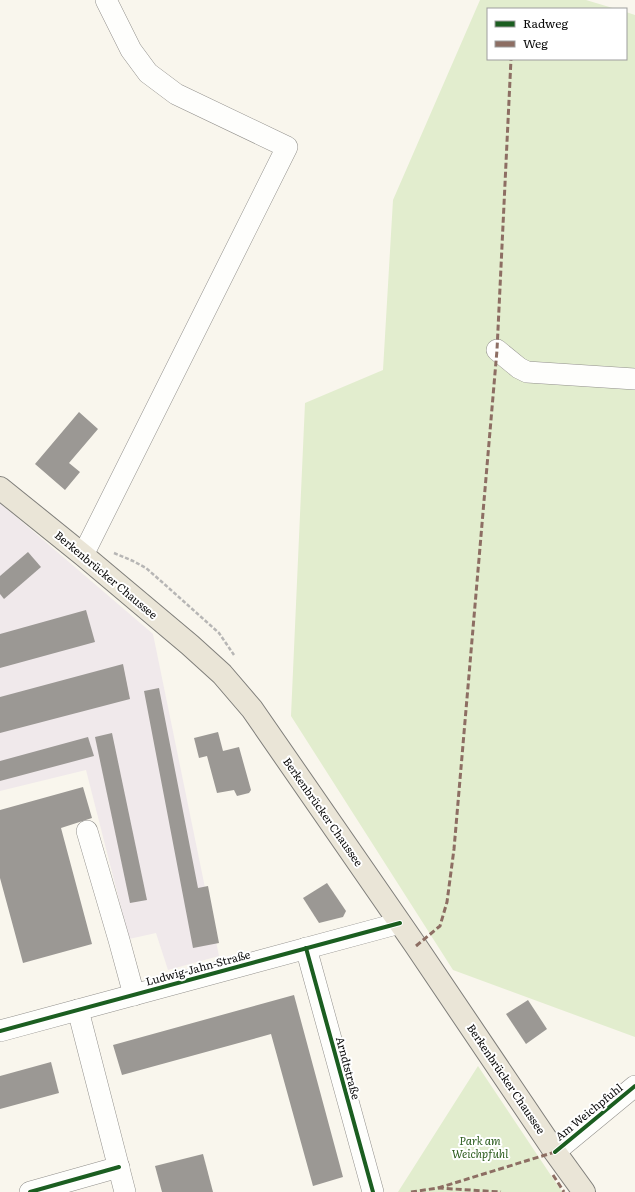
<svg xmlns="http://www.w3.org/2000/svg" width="635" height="1192" font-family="Literata,serif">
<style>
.industrial{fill:#f0e9eb}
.green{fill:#e2edce}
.building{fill:#9b9894}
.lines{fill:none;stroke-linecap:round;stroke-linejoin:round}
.minor-casing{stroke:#92908c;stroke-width:22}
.major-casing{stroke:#7f7e7a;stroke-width:24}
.path{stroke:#b7b6b5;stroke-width:2.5;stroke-dasharray:4 2;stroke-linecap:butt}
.minor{stroke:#fefefc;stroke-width:21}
.major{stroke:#eae5d7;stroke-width:22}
.quiet{stroke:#8d6e63;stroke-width:3;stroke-dasharray:6 3;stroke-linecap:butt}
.cycleway-casing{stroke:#fff;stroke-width:6}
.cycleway{stroke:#1b5e20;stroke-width:4}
.labels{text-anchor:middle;stroke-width:4;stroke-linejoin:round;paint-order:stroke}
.street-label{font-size:11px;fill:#0a0a0a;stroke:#fff}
.park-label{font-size:11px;font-style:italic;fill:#2d5d1f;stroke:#fff}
</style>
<rect width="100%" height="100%" fill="#f9f6ed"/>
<path class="industrial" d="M0 503 153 634 219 956 168 970 156 933 129 939 86 770 0 791Z"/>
<g class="green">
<path d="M480 0H586L616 9H488V59H626V12L635 15V1037L453 970 291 716 305 403 383 370 393 200Z"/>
<path d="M478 1066 560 1189 563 1192H398Z"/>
</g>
<g class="building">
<path d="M79 412 98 429 69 463 80 472 65 490 35 464Z"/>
<path d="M28 552 41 567 4 599 0 594V576Z"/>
<path d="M86 610 95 642 0 668V634Z"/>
<path d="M123 664 130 699 0 733V697Z"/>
<path d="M159 688 198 888 208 886 219 943 193 948 144 691Z"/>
<path d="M218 732 223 751 239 747 251 790 249 793 237 796 234 790 217 793 207 756 199 758 194 738Z"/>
<path d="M112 733 147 900 130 903 95 737Z"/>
<path d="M88 737 94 756 0 781V761Z"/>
<path d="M83 787 92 818 61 828 92 944 23 963 0 878V810Z"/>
<path d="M327 883 346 911 343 917 319 923 303 898Z"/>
<path d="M294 995 343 1177 313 1186 271 1034 122 1075 113 1045Z"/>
<path d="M528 1000 547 1029 526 1044 506 1014Z"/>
<path d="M51 1062 59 1093 0 1109V1076Z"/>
<path d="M203 1154 213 1192H162L155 1166Z"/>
</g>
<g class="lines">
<defs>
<g id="minor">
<path d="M497 350 519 368 527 372 635 379"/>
<path d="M83 555 287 147 176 94 148 73 131 50 106 0"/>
<path d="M87 831 119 940 134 995"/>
<path d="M306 948 373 1192"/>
<path d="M78 1010 125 1192"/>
<path d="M0 1031 400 923"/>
<path d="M555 1152 635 1086"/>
<path d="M30 1192 119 1167"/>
</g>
<path id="major" d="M0 488 83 555 190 645 222 674 252 709 416 946 555 1152 584 1192"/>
</defs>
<use href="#minor" class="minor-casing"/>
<use href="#major" class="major-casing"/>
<path class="path" d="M114 553 133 561 146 568 162 582 219 633 234 655"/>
<use href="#minor" class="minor"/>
<use href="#major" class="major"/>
<g class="quiet">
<path d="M416 946 440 926 447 902 454 849 497 350 511 59"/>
<path d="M553 1175 564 1192"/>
<path d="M438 1188 555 1152"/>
<path d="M411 1192 438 1188 501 1192"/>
</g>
<defs>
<g id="cycleway">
<path d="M306 948 373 1192"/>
<path d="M0 1031 400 923"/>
<path d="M555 1152 635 1086"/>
<path d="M30 1192 119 1167"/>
</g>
</defs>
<use href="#cycleway" class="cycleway-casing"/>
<use href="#cycleway" class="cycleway"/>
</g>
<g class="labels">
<g class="street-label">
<text transform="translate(106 575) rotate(40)" y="4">Berkenbrücker Chaussee</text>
<text transform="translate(323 812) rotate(55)" y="4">Berkenbrücker Chaussee</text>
<text transform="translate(198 968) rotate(-15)" y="4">Ludwig-Jahn-Straße</text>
<text transform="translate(348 1068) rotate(75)" y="4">Arndtstraße</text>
<text transform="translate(506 1079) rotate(56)" y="4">Berkenbrücker Chaussee</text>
<text transform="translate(589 1112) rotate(-39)" y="4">Am Weichpfuhl</text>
</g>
<g class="park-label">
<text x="480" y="1145">Park am<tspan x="480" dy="13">Weichpfuhl</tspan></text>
</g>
</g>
<rect x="487" y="8" width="140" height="52" fill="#ffffff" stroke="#9d9d9d"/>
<rect x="495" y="21" width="20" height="6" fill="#1b5e20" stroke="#9d9d9d"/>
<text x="523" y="28" font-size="12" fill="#0a0a0a">Radweg</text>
<rect x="495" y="41" width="20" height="6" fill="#8d6e63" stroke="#9d9d9d"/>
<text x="523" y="48" font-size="12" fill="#0a0a0a">Weg</text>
</svg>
